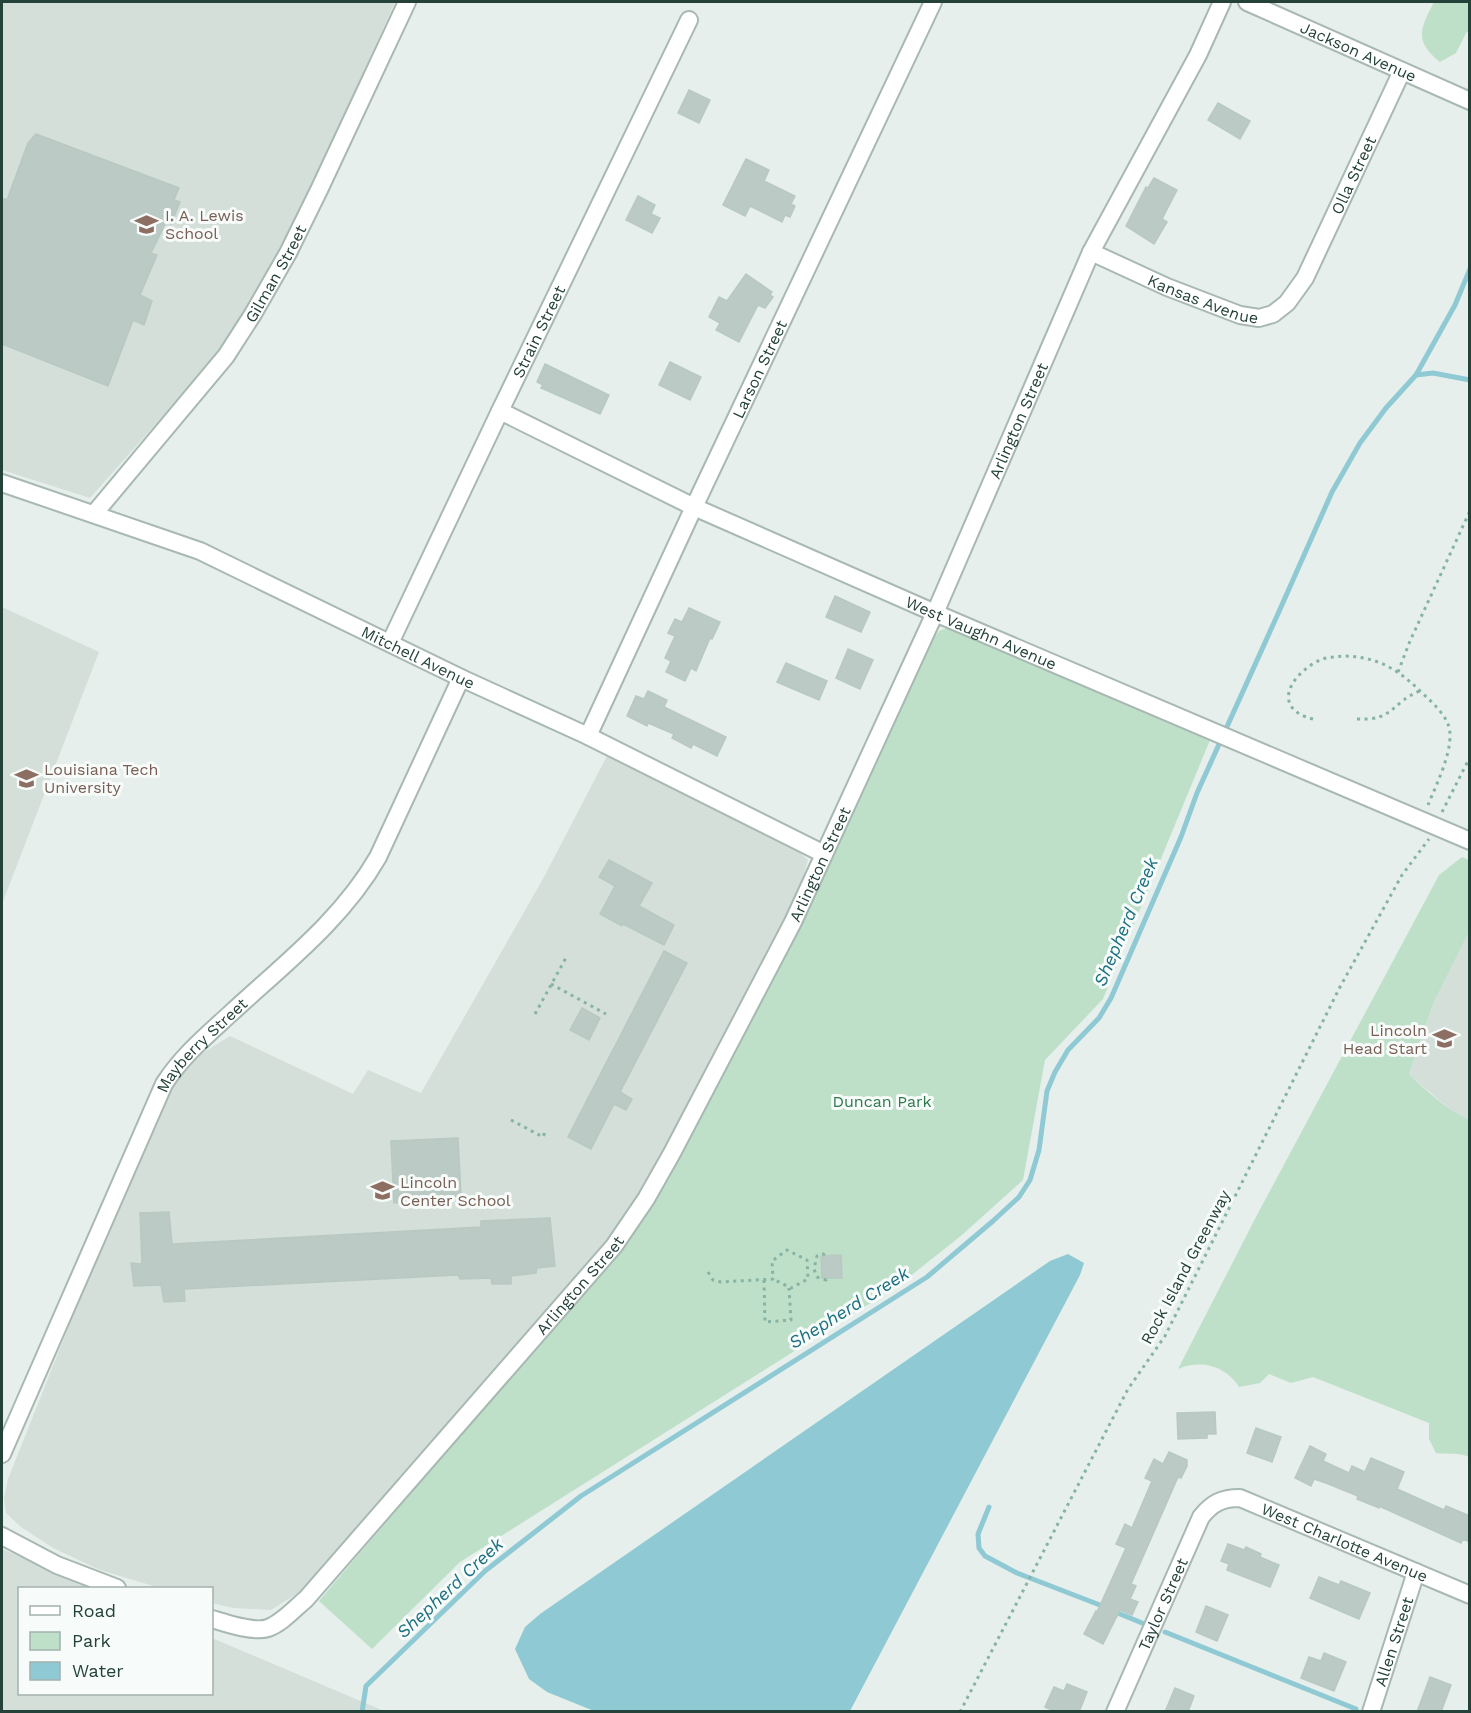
<svg xmlns="http://www.w3.org/2000/svg" width="1471" height="1713" font-family="'Work Sans',sans-serif">
<style>
.built{fill:#d4dfda}
.green{fill:#bfe0c8}
.water{fill:#8ec9d4}
.lines{fill:none;stroke-linecap:round;stroke-linejoin:round}
.stream{stroke:#8ec9d4;stroke-width:5}
.building{fill:#bbcac4;stroke:#b8c9c2;stroke-width:1.5}
.street-casing{stroke:#a8b8b2;stroke-width:20}
.path{stroke:#86b3a5;stroke-width:3;stroke-dasharray:3 4.5;stroke-linecap:butt}
.street{stroke:#fff;stroke-width:16}
.labels{text-anchor:middle;stroke-width:6;stroke-linejoin:round;paint-order:stroke}
.street-label{font-size:16px;fill:#24423a;stroke:#f7fbf9}
.education-label{font-size:16px;fill:#785e54;stroke:#f7fbf9;text-anchor:start}
.park-label{font-size:16px;fill:#2d7a4b;stroke:#f7fbf9}
.water-label{font-size:18px;font-style:italic;fill:#1c6f80;stroke:#f7fbf9}
</style>
<rect width="100%" height="100%" fill="#e6efeb"/>
<g class="built">
<path d="M2 2H395L309 193 242 318 203 371 90 498 2 470Z"/>
<path d="M2 607 99 652 2 904Z"/>
<path d="M607 756 796 849 808 860 799 892 756 976 654 1172 631 1210 579 1274 368 1515 329 1564 298 1593 271 1610 233 1608 212 1603V1588H160L100 1570 53 1548 21 1527 6 1513 4 1498 8 1479 109 1225 161 1101 183 1071 195 1058 230 1036 353 1094 368 1070 421 1093 544 877Z"/>
<path d="M1469 932V1120L1459 1116 1440 1101 1409 1074 1433 1004Z"/>
<path d="M2 1549 95 1588H20V1694H212V1638L384 1711H2Z"/>
</g>
<g class="green">
<path d="M1434 2H1469V31L1466 33 1456 53 1440 62C1414 41 1420 29 1434 2Z"/>
<path d="M947 628 1210 740 1103 999 1045 1060 1023 1180 962 1235 899 1285 460 1562 372 1649 319 1601 634 1231 679 1157 817 888 934 638 939 631Z"/>
<path d="M1462 857 1469 860V932L1433 1004 1409 1074C1427 1091 1447 1110 1469 1120V1457C1458 1452 1449 1455 1436 1453L1429 1439V1423L1313 1377 1291 1383 1269 1374 1260 1383 1239 1387C1226 1366 1201 1359 1178 1369L1257 1215 1439 875Z"/>
</g>
<path class="water" d="M1068 1254 1084 1263 1080 1275 850 1711H594L547 1692 529 1679 515 1649 525 1627 540 1614 1050 1261Z"/>
<g class="lines">
<g class="stream">
<path d="M1416 375 1433 373 1470 380"/>
<path d="M989 1507 978 1534 979 1548 985 1556 1017 1573 1105 1607"/>
<path d="M1113 1611 1142 1623"/>
<path d="M1165 1632 1356 1709"/>
<path d="M362 1712 366 1686 485 1571 581 1496 927 1277 993 1221 1019 1197 1030 1180 1039 1150 1047 1091 1055 1072 1068 1050 1099 1018 1111 998 1181 837 1197 793 1277 616 1332 492 1360 443 1386 408 1416 375 1455 305 1470 269"/>
</g>
</g>
<g class="building">
<path d="M689 90 710 100 699 123 678 113Z"/>
<path d="M1218 103 1250 121 1240 139 1208 120Z"/>
<path d="M36 134 179 188 174 200 180 202 171 224 166 222 151 253 157 255 140 295 152 301 144 325 133 320 108 386 2 344V198L7 200 28 143Z"/>
<path d="M746 159 769 170 764 181 795 196 791 204 795 206 790 217 785 215 782 222 750 206 745 216 723 205Z"/>
<path d="M1154 178 1177 190 1162 219 1167 222 1154 244 1126 226 1146 187 1148 188Z"/>
<path d="M638 196 655 205 651 214 660 218 652 233 626 220Z"/>
<path d="M746 274 772 292 770 295 773 297 765 308 758 305 739 342 716 330 720 323 709 317 719 297 727 301Z"/>
<path d="M670 362 701 377 690 400 659 385Z"/>
<path d="M545 364 609 395 600 414 541 388 543 385 537 382Z"/>
<path d="M835 596 870 612 861 632 826 617Z"/>
<path d="M689 608 720 622 712 639 710 638 696 671 691 668 685 681 666 672 671 661 665 658 675 636 668 633 675 619 682 622Z"/>
<path d="M848 649 873 660 860 689 836 678Z"/>
<path d="M786 663 827 681 819 700 777 682Z"/>
<path d="M648 691 667 700 664 707 726 737 717 756 693 744 691 748 672 738 674 734 648 723 647 726 627 716 636 696 644 699Z"/>
<path d="M609 860 652 883 639 906 674 925 664 945 623 924 622 926 600 914 615 886 599 877Z"/>
<path d="M664 951 687 963 620 1092 632 1099 626 1110 614 1104 591 1149 568 1137Z"/>
<path d="M582 1008 600 1018 589 1040 570 1030Z"/>
<path d="M458 1138 461 1196 394 1203 391 1141Z"/>
<path d="M169 1212 172 1244 481 1227V1221L550 1218 555 1266 537 1268 536 1273 511 1276V1284H492L491 1278 460 1279 458 1275 184 1289 185 1301 164 1302 161 1285 134 1286 131 1263 142 1264 140 1213Z"/>
<path d="M841 1255 842 1278H822L821 1256Z"/>
<path d="M1215 1412 1216 1434H1207V1438L1178 1439 1177 1413Z"/>
<path d="M1256 1428 1281 1437 1272 1462 1247 1453Z"/>
<path d="M1310 1446 1326 1454 1323 1461 1349 1473 1352 1466 1365 1472 1371 1458 1404 1472 1397 1489 1444 1510 1446 1506 1470 1516V1542L1463 1539 1461 1543 1379 1506V1508L1357 1499 1358 1496 1326 1483 1314 1479 1311 1486 1295 1478Z"/>
<path d="M1169 1452 1187 1460V1466L1181 1478 1178 1477 1131 1584 1136 1586 1130 1599 1138 1602 1132 1615 1120 1610 1103 1644 1084 1634 1096 1611 1097 1612 1126 1548 1116 1544 1125 1524 1132 1528 1152 1481 1145 1478 1154 1459 1163 1464Z"/>
<path d="M1228 1544 1244 1550 1246 1547 1261 1554 1260 1557 1279 1565 1270 1587 1227 1570 1229 1564 1221 1561Z"/>
<path d="M1319 1577 1339 1585 1341 1581 1370 1593 1359 1619 1310 1598Z"/>
<path d="M1206 1606 1228 1615 1217 1641 1196 1632Z"/>
<path d="M1324 1653 1346 1662 1334 1691 1301 1678 1309 1657 1321 1661Z"/>
<path d="M1430 1677 1451 1685 1441 1712H1417Z"/>
<path d="M1067 1684 1087 1692 1079 1712H1057L1045 1707 1054 1687 1064 1691Z"/>
<path d="M1175 1688 1194 1696 1188 1712H1165Z"/>
</g>
<g class="lines">
<defs>
<g id="street">
<path id="s1" d="M1247 2 1470 101"/>
<path id="s2" d="M1091 252 1167 287 1240 315 1259 318 1273 314 1287 303 1305 278 1402 71"/>
<path id="s3" d="M500 411 694 507 935 613 1470 841"/>
<path id="s4" d="M2 483 200 551 461 678 588 736 824 854"/>
<path id="s5" d="M94 514 226 356 253 314 288 253 319 190 407 2"/>
<path id="s6" d="M390 643 500 411 689 20"/>
<path id="s7" d="M588 736 694 507 933 2"/>
<path id="s8" d="M2 1454 164 1084C182 1056 206 1036 230 1014 283 965 342 920 378 857L461 678"/>
<path d="M2 1536 57 1565 117 1588"/>
<path id="s9" d="M212 1619C225 1623 254 1633 268 1628 282 1623 294 1609 306 1599L614 1246 646 1199 672 1153 793 922 935 613 1091 252 1198 55 1222 2"/>
<path id="s10" d="M1115 1712 1201 1517C1212 1503 1222 1498 1240 1498L1470 1595"/>
<path id="s11" d="M1371 1712 1416 1572"/>
</g>
</defs>
<use href="#street" class="street-casing"/>
<g class="path">
<path d="M1398 672 1410 641 1469 513"/>
<path d="M1313 719C1272 709 1289 677 1316 662 1324 657 1334 657 1343 656 1373 656 1395 667 1417 688 1426 697 1441 709 1447 722 1458 742 1436 785 1428 805"/>
<path d="M1357 719C1395 721 1391 702 1420 691"/>
<path d="M1442 812 1470 757"/>
<path d="M551 984 606 1014"/>
<path d="M535 1014 567 956"/>
<path d="M511 1120 543 1137 545 1132"/>
<path d="M825 1255 823 1254 817 1256 814 1269 817 1277 826 1280V1278"/>
<path d="M708 1272 713 1280 721 1282 773 1279 772 1261 787 1250 807 1260 808 1279 791 1288 773 1279"/>
<path d="M764 1280 765 1322 791 1320 789 1288"/>
<path d="M960 1712 1128 1389 1165 1336 1340 987 1402 875 1429 839"/>
</g>
<use href="#street" class="street"/>
</g>
<defs>
<symbol id="school-bare" viewBox="-9 -9 18 18"><path d="M0-5L7-2L0 1L-7-2ZM-4 1L0 2.5L4 1V4Q0 6-4 4Z" fill="#8d6e63" stroke="#f7fbf9" stroke-width="2.5" paint-order="stroke"/></symbol>
<symbol id="university-bare" viewBox="-9 -9 18 18"><path d="M0-5L7-2L0 1L-7-2ZM-4 1L0 2.5L4 1V4Q0 6-4 4Z" fill="#8d6e63" stroke="#f7fbf9" stroke-width="2.5" paint-order="stroke"/></symbol>
</defs>
<g fill-rule="evenodd">
<use href="#school-bare" x="130" y="208" width="33" height="33"/>
<use href="#university-bare" x="10" y="762" width="33" height="33"/>
<use href="#school-bare" x="1428" y="1022" width="33" height="33"/>
<use href="#school-bare" x="366" y="1174" width="33" height="33"/>
</g>
<g class="labels">
<g class="street-label">
<text dy="6" stroke="none"><textPath href="#s1" startOffset="122">Jackson Avenue</textPath></text>
<text dy="6" stroke="none"><textPath href="#s2" startOffset="358">Olla Street</textPath></text>
<text dy="6" stroke="none"><textPath href="#s5" startOffset="302">Gilman Street</textPath></text>
<text dy="6" stroke="none"><textPath href="#s2" startOffset="122">Kansas Avenue</textPath></text>
<text dy="6" stroke="none"><textPath href="#s6" startOffset="345">Strain Street</textPath></text>
<text dy="6" stroke="none"><textPath href="#s7" startOffset="405">Larson Street</textPath></text>
<text dy="6" stroke="none"><textPath href="#s9" startOffset="1494">Arlington Street</textPath></text>
<text dy="6" stroke="none"><textPath href="#s3" startOffset="530">West Vaughn Avenue</textPath></text>
<text dy="6" stroke="none"><textPath href="#s4" startOffset="452">Mitchell Avenue</textPath></text>
<text dy="6" stroke="none"><textPath href="#s9" startOffset="1008">Arlington Street</textPath></text>
<text dy="6" stroke="none"><textPath href="#s8" startOffset="458">Mayberry Street</textPath></text>
<text transform="translate(1185 1267) rotate(-62)" y="6">Rock Island Greenway</text>
<text dy="6" stroke="none"><textPath href="#s9" startOffset="522">Arlington Street</textPath></text>
<text dy="6" stroke="none"><textPath href="#s10" startOffset="372">West Charlotte Avenue</textPath></text>
<text dy="6" stroke="none"><textPath href="#s10" startOffset="118">Taylor Street</textPath></text>
<text dy="6" stroke="none"><textPath href="#s11" startOffset="74">Allen Street</textPath></text>
</g>
<g class="education-label">
<text x="165" y="221">I. A. Lewis<tspan x="165" dy="18">School</tspan></text>
<text x="44" y="775">Louisiana Tech<tspan x="44" dy="18">University</tspan></text>
<text x="1427" y="1036" text-anchor="end">Lincoln<tspan x="1427" dy="18">Head Start</tspan></text>
<text x="400" y="1188">Lincoln<tspan x="400" dy="18">Center School</tspan></text>
</g>
<g class="park-label">
<text x="882" y="1107">Duncan Park</text>
</g>
<g class="water-label">
<text transform="translate(1126 922) rotate(-67)" y="6">Shepherd Creek</text>
<text transform="translate(849 1308) rotate(-32)" y="6">Shepherd Creek</text>
<text transform="translate(450 1588) rotate(-43)" y="6">Shepherd Creek</text>
</g>
</g>
<rect width="1471" height="1713" fill="none" stroke="#24423a" stroke-width="6"/>
<rect x="18" y="1587" width="195" height="108" fill="#f7fbf9" stroke="#a3b1ad" stroke-width="1.5"/>
<rect x="30" y="1606" width="30" height="9" fill="#ffffff" stroke="#a3b1ad" stroke-width="1.5"/>
<text x="72" y="1617" font-size="18" fill="#24423a">Road</text>
<rect x="30" y="1632" width="30" height="18" fill="#bfe0c8" stroke="#a3b1ad" stroke-width="1.5"/>
<text x="72" y="1647" font-size="18" fill="#24423a">Park</text>
<rect x="30" y="1662" width="30" height="18" fill="#8ec9d4" stroke="#a3b1ad" stroke-width="1.5"/>
<text x="72" y="1677" font-size="18" fill="#24423a">Water</text>
</svg>
